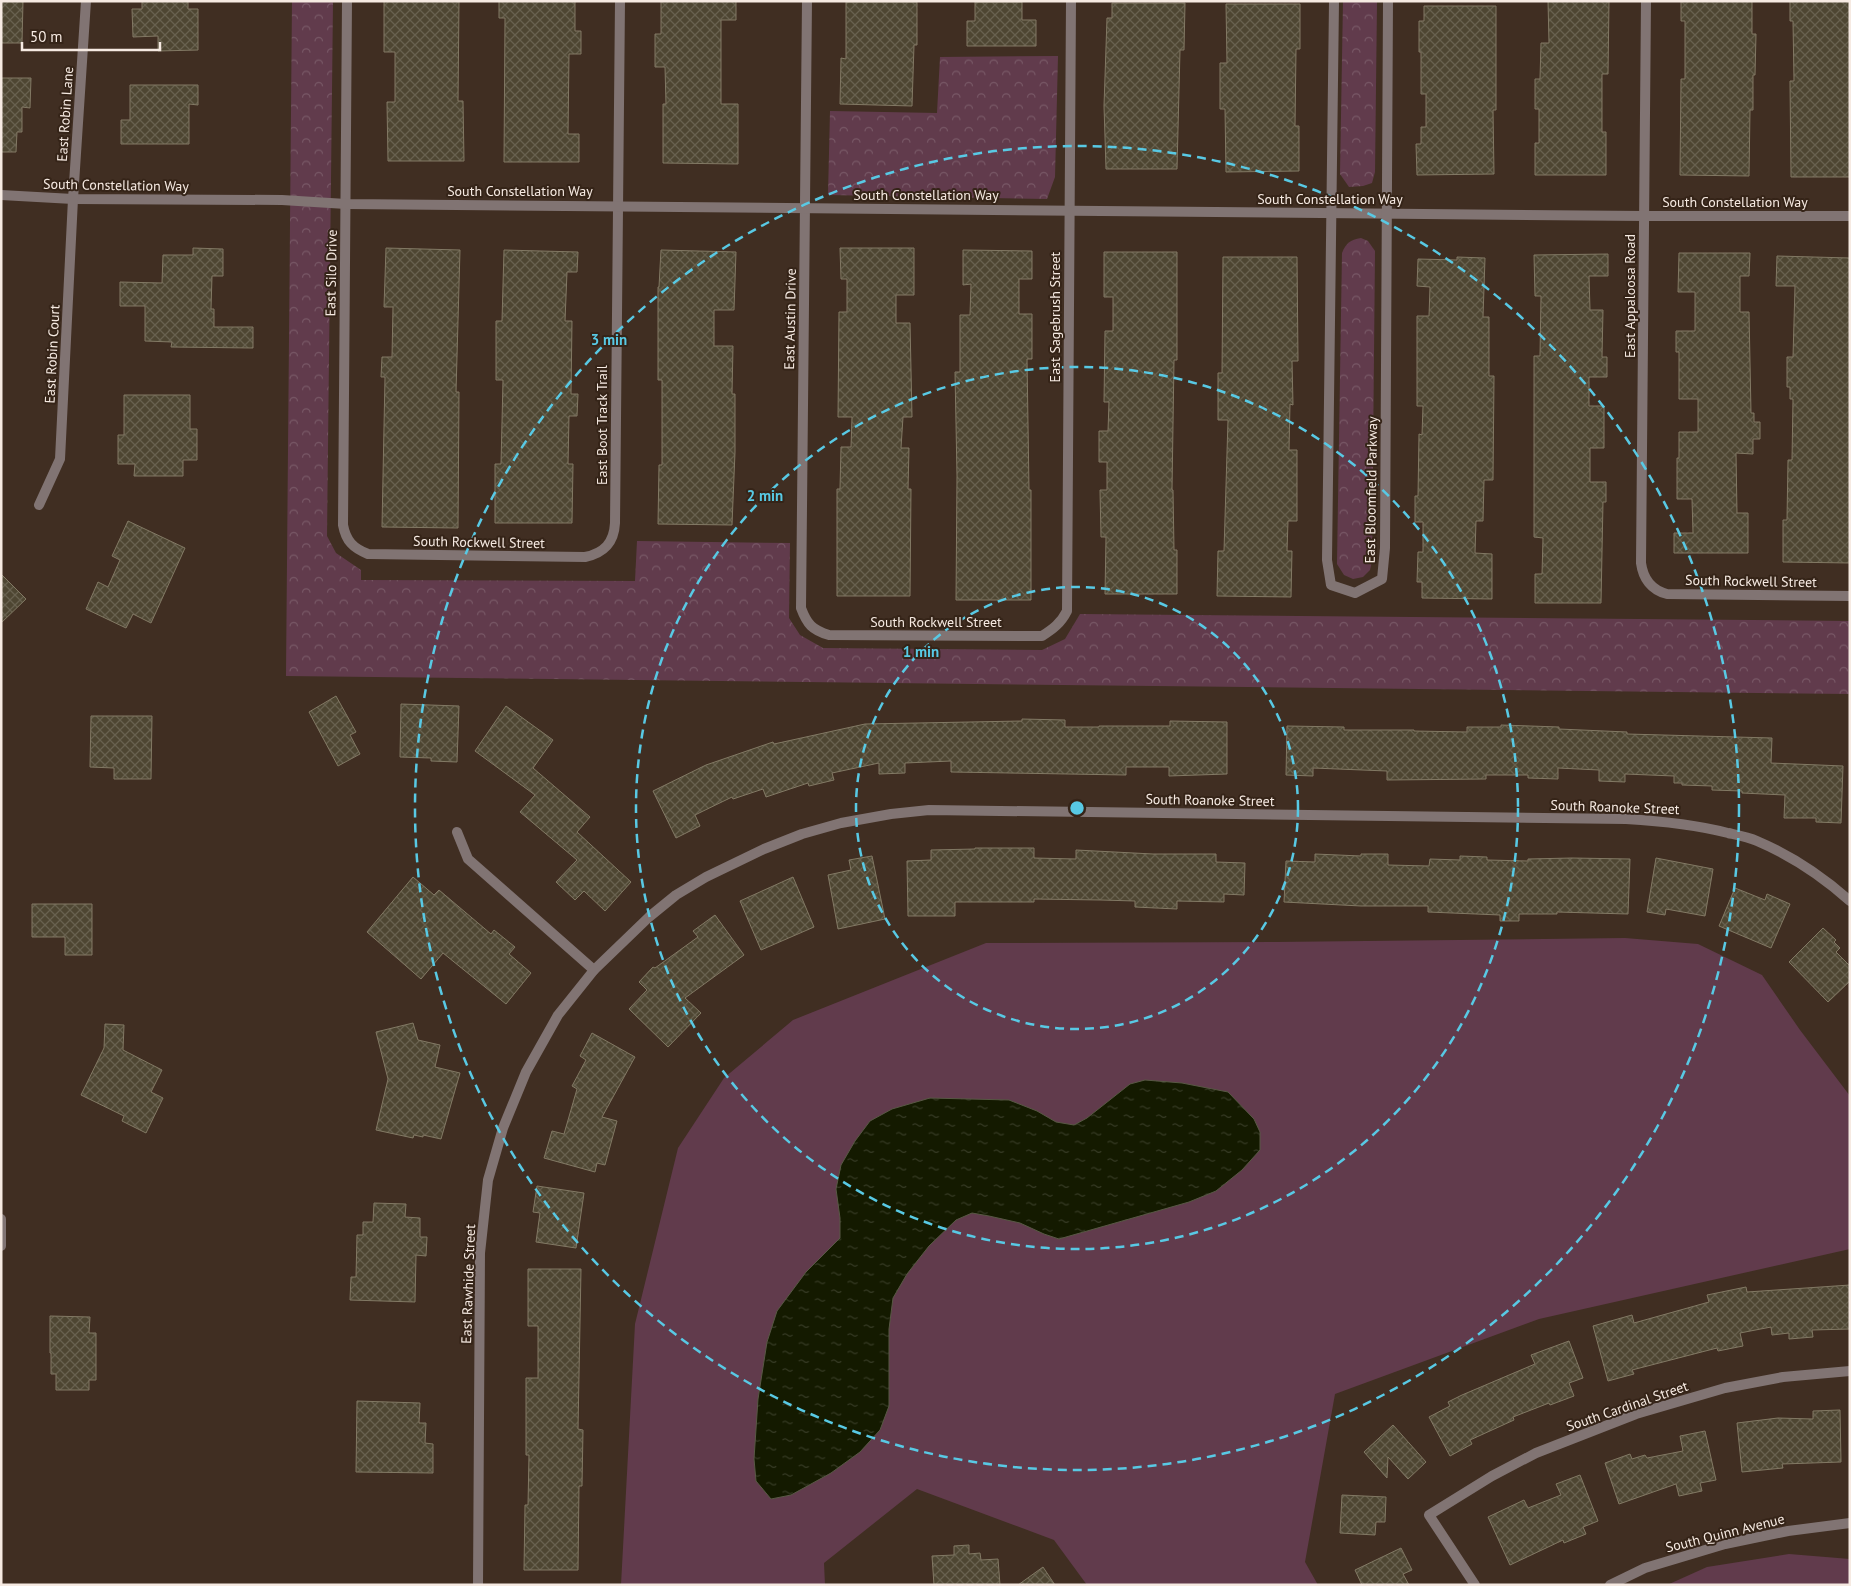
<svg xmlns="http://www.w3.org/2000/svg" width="1851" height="1586" font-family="'PT Sans',sans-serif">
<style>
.green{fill:#613b4c}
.park{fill:url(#park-crowns)}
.water{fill:url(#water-ripples);stroke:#585844}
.building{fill:url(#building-cross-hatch);stroke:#827964}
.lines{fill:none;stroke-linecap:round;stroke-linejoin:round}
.minor{stroke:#817473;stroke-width:10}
.tertiary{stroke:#817473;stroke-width:10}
.ring{fill:none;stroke:#58c9e4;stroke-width:2.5;stroke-dasharray:9 6}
.labels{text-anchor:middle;stroke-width:4;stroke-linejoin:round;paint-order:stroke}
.street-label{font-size:14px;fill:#f6eae2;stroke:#352418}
.centre{fill:#58c9e4;stroke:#352418;stroke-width:2.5}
.ring-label{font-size:15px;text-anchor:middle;font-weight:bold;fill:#58c9e4;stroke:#352418;stroke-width:4;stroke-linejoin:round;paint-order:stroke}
</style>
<defs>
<pattern id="park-crowns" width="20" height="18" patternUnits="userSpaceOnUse" patternTransform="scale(1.25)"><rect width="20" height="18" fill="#613b4c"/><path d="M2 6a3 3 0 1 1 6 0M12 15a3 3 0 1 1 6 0" fill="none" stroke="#785866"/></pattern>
<pattern id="water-ripples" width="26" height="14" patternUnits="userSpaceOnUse" patternTransform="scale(1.25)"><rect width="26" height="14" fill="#141a00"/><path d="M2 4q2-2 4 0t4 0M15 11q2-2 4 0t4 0" fill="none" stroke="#373b25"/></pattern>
<pattern id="building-cross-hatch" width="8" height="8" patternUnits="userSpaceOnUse" patternTransform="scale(1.25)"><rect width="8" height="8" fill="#4e4632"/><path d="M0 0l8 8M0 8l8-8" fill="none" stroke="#68614f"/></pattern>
</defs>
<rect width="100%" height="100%" fill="#402e22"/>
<g class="green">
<path d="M1625 938 1698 944 1762 975 1800 1030 1850 1096V1249L1539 1319 1335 1394 1305 1562 1318 1585H1087L1054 1540 917 1489 824 1563 825 1585H621L635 1324 678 1148 724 1078 793 1020 986 943 1275 942Z"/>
<path d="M1789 1554 1850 1559V1585H1667L1707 1567Z"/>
</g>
<g class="park">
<path d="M292 1H333L327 536 336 553 361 570V580L635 581 637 541 790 543 789 618 800 635 823 648 1042 650 1065 639 1080 614 1850 621V694L286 676Z"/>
<path d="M1343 1H1377L1375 172 1372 183 1363 186 1349 187 1340 174Z"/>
<path d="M1058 56 1055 177 1047 199 828 195 830 111 937 113 940 57Z"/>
<path d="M1361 238 1368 241 1375 251 1372 561 1370 570 1363 577 1353 579 1344 575 1337 564 1342 253C1346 243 1350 240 1361 238Z"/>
</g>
<path class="water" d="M1145 1080 1182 1083 1228 1092 1254 1119 1260 1132V1150L1242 1170 1216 1191 1189 1202 1059 1239 1044 1234 1020 1223 989 1216 972 1213 956 1220 929 1246 907 1274 893 1298 889 1329V1406L880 1430 860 1452 831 1473 791 1495 771 1499 756 1481 754 1459 758 1399 767 1342 777 1311 806 1272 840 1238V1218L836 1189 841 1165 855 1141 870 1121 892 1109 930 1098 1009 1100 1037 1111 1056 1122 1074 1125 1087 1118 1130 1084Z"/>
<g class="building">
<path d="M1 1H23L22 43H1Z"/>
<path d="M142 1H188V9H198V50L158 51V36L133 37 132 9H142Z"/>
<path d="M384 1H459L458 101H463L464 161H388L387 102H395V52H384Z"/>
<path d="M499 1H575V31H581V54H569L568 134H579V162H504L505 18H499Z"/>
<path d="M661 1H736V20H721V104H738V164L663 163V104H666L665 67H655V34H661Z"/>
<path d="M1548 1H1609L1608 74H1602V132H1606V175H1535V143H1539V109H1535V79H1540L1541 43H1549Z"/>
<path d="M1681 1H1752V34H1756L1755 75H1753V110H1750L1749 176 1680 175 1681 79H1685V21H1681Z"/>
<path d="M1790 1H1850V177H1791L1790 81H1794L1793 21H1790Z"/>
<path d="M846 2H917V45H914L912 106 840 104 841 58 846 59Z"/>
<path d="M975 2H1022V20H1036V46H967V21H975Z"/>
<path d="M1112 3H1185L1184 50H1180L1177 169H1106L1104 106 1107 18H1112Z"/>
<path d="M1226 4H1300V49H1296L1295 126H1299V171L1226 172 1225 109H1220V63H1227Z"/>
<path d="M1424 6H1496V110H1493L1494 174 1417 175 1416 144H1421V127H1426V94H1421V52H1419V21H1424Z"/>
<path d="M1 78H31L30 108 22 107V132H17L16 152H1Z"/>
<path d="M130 85H198V105L189 104V144H121V120H130Z"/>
<path d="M193 248 223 249V276H212L211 309H214V327H253V348L171 347 172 342 145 341V306H120V282L162 283 163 255H193Z"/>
<path d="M386 248 460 250 456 392H459L458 528 382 527 385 377H381L382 357H392L393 307H384Z"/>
<path d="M840 248H914V295H896V323H910L912 417H903L901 448H909L908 489H911L910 596H837V489H840L841 447H851L852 417H838L839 312H847V279H841Z"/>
<path d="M504 250 578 252 577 272H567L565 321H572L571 394H578L577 416H569L568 464H573L572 523H495V464H501L503 380H496V321H502Z"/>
<path d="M661 250 736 252 734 310H714V346H733L732 394H735V452L732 525 658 524 659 465H662V380H658V287H659Z"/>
<path d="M963 250 1032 251V279H1019V314H1032V359H1027L1029 490H1031V600H956L957 476 955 372H960V315H970L971 284 963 285Z"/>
<path d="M1104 252H1177V360H1174L1172 490H1173L1174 550H1177V594H1105L1106 537H1101L1100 490H1107V462H1099V431H1108L1109 402H1104L1105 331H1113V297H1104Z"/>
<path d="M1679 253H1750L1749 276H1740V312H1749L1751 413H1754V422H1760V439H1753V454L1736 453 1737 513H1748V553H1674V533H1693L1692 499H1677V458H1679V432H1698V399H1679V352H1676V331H1695V292H1678Z"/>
<path d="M1608 254V276H1589L1590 310H1603L1602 357H1607V377H1589V406H1604V448H1590V482H1606V502H1603L1601 603H1535V574H1542L1543 538 1534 537V356H1540L1541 296H1535L1534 255Z"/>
<path d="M1777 256 1850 258V563L1783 562V520H1787L1788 460H1792L1793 399H1790V387H1787V357H1793L1795 286H1776Z"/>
<path d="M1223 257H1297L1298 361H1292L1293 405 1290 404 1289 450H1297V521H1288L1287 551H1292L1291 597 1217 596 1218 551H1224L1228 420H1218V373H1222Z"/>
<path d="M1457 257 1485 258 1483 317H1489V376H1494L1493 480H1484L1483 521H1476L1475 553 1492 554V599L1422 598V582H1417L1418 552H1423V522H1415V496H1418L1419 434 1422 435 1423 406H1417V316H1429L1430 287 1417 286 1418 259 1457 260Z"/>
<path d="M124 395H190V429H197V460H183V476H134L135 464H118V435H124Z"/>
<path d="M128 521 185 548 151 623 133 614 126 628 86 609 98 582 108 587 120 560 112 556Z"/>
<path d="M1 574 26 599 1 623Z"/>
<path d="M336 696 356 732 350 735 360 754 338 766 309 712Z"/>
<path d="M401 704 459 706 457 762 431 761V758L400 757Z"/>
<path d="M506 706 553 740 533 768 590 817 577 832 631 882 605 911 584 891 575 900 556 882 577 860 520 812 535 795 475 751Z"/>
<path d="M91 716H152L151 779H114V768L90 767Z"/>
<path d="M1022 719 1065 720V727H1099V726H1170V721L1227 722V774L1169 776V767H1126V775L951 772V761L905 763V773L879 774V763L832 773 834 780 809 786 808 783 766 797 763 789 733 799 732 797 695 815 700 826 676 838 653 791 706 765 773 742 774 744 865 724 1022 721Z"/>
<path d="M1501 725 1559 727V729L1627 732V734L1772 738 1771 763 1843 766 1841 823 1816 822V818H1784L1785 795 1742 793V791L1712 790V786L1682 785V783H1674V776L1625 774V782L1599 781V770L1558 768V779L1528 778V775H1486V779L1387 780V771L1313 768V776L1286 775 1287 726 1344 727V730H1414V731L1467 732V727H1501Z"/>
<path d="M975 848H1034V858L1076 859V850L1153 854H1216V862L1245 863 1244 895 1224 894V902L1177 901V909L1135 907V901L1101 900 1034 899V902H955V916H908L907 861 931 860V850L975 849Z"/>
<path d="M1315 854 1361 856V854H1388V865L1429 866 1430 859 1460 860V856L1487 857V860L1528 861V859L1572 858 1630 859 1628 914 1557 912V914H1519V921H1500V915L1428 912V906H1361L1284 902 1286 861 1315 862Z"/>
<path d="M872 856 885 919 838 929 828 875 851 870 849 860Z"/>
<path d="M1656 858 1713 869 1705 916 1666 909 1665 915 1647 912Z"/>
<path d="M413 877 434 895 439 890 491 934 494 930 515 947 509 954 531 973 506 1004 443 953 421 979 367 932Z"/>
<path d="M793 877 814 927 761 950 740 901Z"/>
<path d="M1735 888 1765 900 1767 894 1790 904 1771 948 1719 926Z"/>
<path d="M32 904H92V955H65V937H32Z"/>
<path d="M715 915 744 955 685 998 701 1013 668 1047 629 1009 647 990 639 982 653 967 655 968 698 937 693 931Z"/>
<path d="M1823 928 1836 940 1834 942 1840 948 1836 952 1850 966V981L1828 1002 1789 962Z"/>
<path d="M413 1023 418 1040 440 1045 435 1067 460 1073 441 1139 423 1135V1137L414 1135 413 1138 376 1130 388 1079 376 1032Z"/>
<path d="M105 1024 124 1025 123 1050 162 1070 151 1092 163 1098 146 1133 122 1121 124 1116 81 1095 104 1048Z"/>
<path d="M592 1033 635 1057 602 1117 617 1121 605 1165 597 1163 595 1172 544 1158 552 1131 564 1134 577 1089 572 1086 586 1060 580 1056Z"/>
<path d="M537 1186 584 1193 576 1248 536 1242 540 1213 533 1212Z"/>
<path d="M374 1203 406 1204 405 1217 420 1218V1237H427L426 1256 416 1255 415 1302 350 1300 351 1277H356L357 1235H363V1222H373Z"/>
<path d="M528 1269H581L578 1429 583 1430 582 1486H579L578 1570H524L525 1505H528L529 1455H526V1378H538V1326H528Z"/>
<path d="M1850 1285V1329L1812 1330 1813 1337 1789 1339V1333L1772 1335 1771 1327 1740 1333 1743 1346 1718 1351 1717 1348 1632 1370 1634 1374 1608 1381 1593 1326 1632 1315 1634 1323 1709 1302 1707 1295 1746 1287 1747 1292Z"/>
<path d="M50 1316 90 1317 89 1333H96V1380H89V1390H56V1374H51V1353H50Z"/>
<path d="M1569 1341 1583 1378 1569 1383 1574 1396 1550 1405 1549 1403 1513 1417 1514 1420 1470 1440 1472 1444 1450 1456 1429 1417 1450 1406 1448 1402 1462 1395 1535 1364 1531 1355Z"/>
<path d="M357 1401 420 1403 419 1423H426L425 1443 433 1444V1473L356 1472Z"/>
<path d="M1840 1410 1841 1462 1782 1464 1783 1468 1742 1472 1737 1423 1778 1418 1813 1419V1411Z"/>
<path d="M1393 1425 1426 1462 1408 1479 1388 1457 1387 1478 1364 1452Z"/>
<path d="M1705 1431 1716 1480 1700 1483 1702 1491 1679 1496 1676 1484 1619 1504 1605 1463 1630 1454 1632 1459 1645 1455 1647 1458 1683 1451 1680 1436Z"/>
<path d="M1580 1475 1598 1521 1583 1527 1586 1534 1564 1543 1563 1540 1510 1565 1488 1517 1524 1500 1528 1508 1561 1495 1556 1484Z"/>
<path d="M1342 1495 1386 1497 1385 1522H1376L1375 1535 1340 1533Z"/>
<path d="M969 1545V1554L980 1553 981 1560 998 1559 1000 1585H934L932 1556 954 1555V1546Z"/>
<path d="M1401 1548 1412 1570 1403 1574 1409 1585H1362L1355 1570Z"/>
<path d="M1043 1567 1055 1585H1018Z"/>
</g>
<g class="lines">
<g class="minor">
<path d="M347 1 343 525C346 541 353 548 368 554L585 557C604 553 614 543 615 523L620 1"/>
<path d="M807 1 801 608C807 624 812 630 829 635L1042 636C1053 629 1061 623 1067 611L1071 1"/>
<path d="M1646 1 1641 563C1643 578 1651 590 1667 594L1850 596"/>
<path d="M1 195 73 199 282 200 346 204 1644 216H1850"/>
<path d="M39 505 60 459 73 199 86 1"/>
<path d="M457 832 468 859 594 970"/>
<path d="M1 1219V1246"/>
<path d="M478 1585 480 1253 488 1180 503 1128 526 1072 558 1015 594 970 649 917 676 895 706 877 764 849 802 834 841 823 891 814 929 810 1626 819C1661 821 1693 824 1728 833 1737 835 1748 837 1757 841 1790 855 1823 877 1850 901"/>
<path d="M1475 1585 1429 1515 1492 1476 1536 1453 1636 1414 1725 1388 1783 1377 1850 1371"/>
<path d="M1610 1585 1645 1568 1725 1544 1788 1531 1850 1523"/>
</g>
<path class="tertiary" d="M1334 1 1327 560 1331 585 1355 593 1382 579 1385 548 1388 1"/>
</g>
<g class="ring">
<circle cx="1077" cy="808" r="221"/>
<circle cx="1077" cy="808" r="441"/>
<circle cx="1077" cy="808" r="662"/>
</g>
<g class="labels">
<g class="street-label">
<text transform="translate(65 114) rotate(-86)" y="5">East Robin Lane</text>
<text transform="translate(116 185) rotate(1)" y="5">South Constellation Way</text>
<text x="520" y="196">South Constellation Way</text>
<text x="926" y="200">South Constellation Way</text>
<text x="1330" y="204">South Constellation Way</text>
<text x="1735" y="207">South Constellation Way</text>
<text transform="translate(331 273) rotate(-89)" y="5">East Silo Drive</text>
<text transform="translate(1630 296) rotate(-90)" y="5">East Appaloosa Road</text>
<text transform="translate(1055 317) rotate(-90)" y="5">East Sagebrush Street</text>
<text transform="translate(790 319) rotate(-89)" y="5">East Austin Drive</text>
<text transform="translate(52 354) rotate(-87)" y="5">East Robin Court</text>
<text transform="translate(602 425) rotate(-90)" y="5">East Boot Track Trail</text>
<text transform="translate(1371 490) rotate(-89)" y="5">East Bloomfield Parkway</text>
<text transform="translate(479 542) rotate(1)" y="5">South Rockwell Street</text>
<text transform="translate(1751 581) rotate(1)" y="5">South Rockwell Street</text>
<text x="936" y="627">South Rockwell Street</text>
<text transform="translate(1210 800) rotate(1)" y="5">South Roanoke Street</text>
<text transform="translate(1615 807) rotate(2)" y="5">South Roanoke Street</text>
<text transform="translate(468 1284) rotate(-88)" y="5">East Rawhide Street</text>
<text transform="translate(1627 1406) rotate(-19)" y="5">South Cardinal Street</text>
<text transform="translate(1725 1533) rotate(-14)" y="5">South Quinn Avenue</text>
</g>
</g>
<circle cx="1077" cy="808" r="8" class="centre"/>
<g class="ring-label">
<text x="609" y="345">3 min</text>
<text x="765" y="501">2 min</text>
<text x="921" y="657">1 min</text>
</g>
<rect width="1851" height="1586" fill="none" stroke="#f6eae2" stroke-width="5"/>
<path d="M22 42v8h138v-8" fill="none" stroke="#f6eae2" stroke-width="2.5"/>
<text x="30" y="42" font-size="15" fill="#f6eae2" stroke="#352418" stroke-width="4" paint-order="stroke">50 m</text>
</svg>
